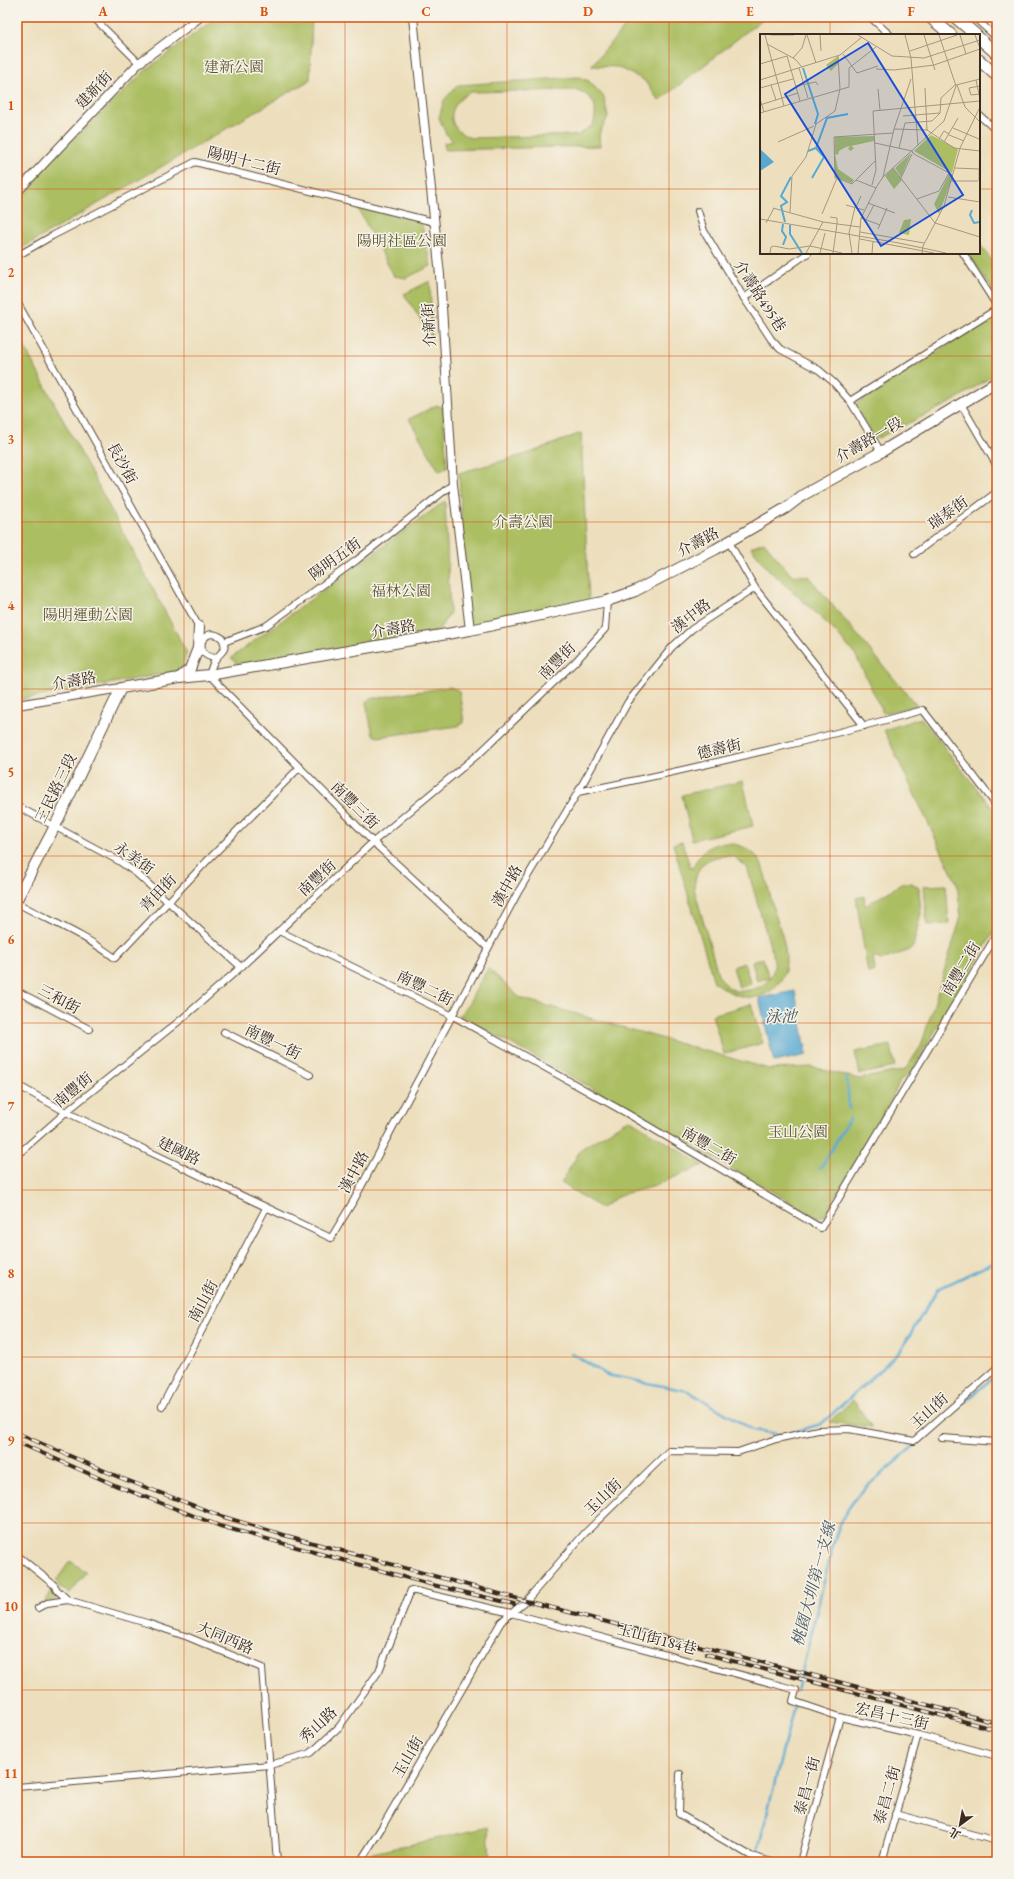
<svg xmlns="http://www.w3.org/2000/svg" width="1014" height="1879" font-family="'EB Garamond','Noto Serif TC',serif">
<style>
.green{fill:#abbe62;stroke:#737440;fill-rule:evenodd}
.water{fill:#57a9d2;stroke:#496a78}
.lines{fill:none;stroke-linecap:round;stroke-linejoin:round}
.stream{stroke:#57a9d2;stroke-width:2.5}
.minor-casing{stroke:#564536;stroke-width:8}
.tertiary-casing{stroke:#564536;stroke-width:10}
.primary-casing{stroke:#564536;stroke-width:12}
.motorway-casing{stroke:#564536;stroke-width:13}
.minor{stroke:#fff;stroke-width:6}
.tertiary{stroke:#fff;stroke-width:8}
.primary{stroke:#fff;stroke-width:10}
.motorway{stroke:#fff;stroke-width:11}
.rail-casing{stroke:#3b2a1e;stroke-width:4}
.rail{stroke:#f7f3e8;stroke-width:2.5;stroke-dasharray:8;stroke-linecap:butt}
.grid{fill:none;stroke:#d7540e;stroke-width:1;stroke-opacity:0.55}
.labels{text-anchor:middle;stroke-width:3;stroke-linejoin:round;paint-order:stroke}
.park-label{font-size:15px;fill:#5d5632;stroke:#f7f3e8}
.street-label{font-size:15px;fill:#3b2a1e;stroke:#f7f3e8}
.water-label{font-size:16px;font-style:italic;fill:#45565d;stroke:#f7f3e8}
.inset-river{fill:none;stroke:#57a9d2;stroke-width:2}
.inset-road{fill:none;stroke:#a6977d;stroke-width:1}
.view{fill:#1d4ed8;fill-opacity:0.15;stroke:#1d4ed8;stroke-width:2}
.inset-edge{fill:none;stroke:#3b2a1e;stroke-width:2}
.neatline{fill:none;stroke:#d7540e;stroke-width:1.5}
.grid-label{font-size:13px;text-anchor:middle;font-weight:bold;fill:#d7540e}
</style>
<rect width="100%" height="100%" fill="#f7f3e8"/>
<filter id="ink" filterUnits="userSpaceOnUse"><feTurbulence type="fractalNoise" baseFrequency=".025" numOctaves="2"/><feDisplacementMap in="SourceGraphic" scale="8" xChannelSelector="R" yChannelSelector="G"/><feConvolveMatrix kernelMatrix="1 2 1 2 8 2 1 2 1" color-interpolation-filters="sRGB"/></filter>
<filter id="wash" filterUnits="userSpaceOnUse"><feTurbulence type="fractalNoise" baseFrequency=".012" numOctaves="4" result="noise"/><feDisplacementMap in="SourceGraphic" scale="16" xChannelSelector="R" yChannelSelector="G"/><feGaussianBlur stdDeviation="0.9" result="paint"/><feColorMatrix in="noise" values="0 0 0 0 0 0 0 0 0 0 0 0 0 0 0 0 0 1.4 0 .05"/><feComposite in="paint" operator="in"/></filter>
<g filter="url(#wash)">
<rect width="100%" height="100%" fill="#eddfbd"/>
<g class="green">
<path d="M217 17H312L310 80 17 251V193L147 69Z"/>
<path d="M633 17H765L659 101 644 80 618 67 591 66Z"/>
<path d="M579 77 589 81 604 97 608 117 599 134 600 146 445 150 444 143 453 141 446 134 439 118 444 100 458 85ZM578 90C595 99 598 106 593 125L578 135 471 138C444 128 447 105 470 92Z"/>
<path d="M357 207 421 221 431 266 406 278 394 276Z"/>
<path d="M979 244C995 260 997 275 997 297L968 253H979Z"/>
<path d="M430 281 432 338 404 294Z"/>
<path d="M996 315 997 373 952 402 876 439 854 405Z"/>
<path d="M17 333 187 653 180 671 17 700Z"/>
<path d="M437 405 443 408 447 468 439 471 409 419Z"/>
<path d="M581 433 589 602 467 627 459 473 530 453Z"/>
<path d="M445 501 450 613 437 632 242 668 231 658Z"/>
<path d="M764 542 791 575 808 576 917 706 883 713 856 656 831 627 767 568 751 547Z"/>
<path d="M449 687 459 690 464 722 458 726 378 737 373 735 366 703 369 699Z"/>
<path d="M921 718 997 814V927L909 1075 901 1079 890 1102 825 1215 818 1218 585 1084 459 1015 467 1006 488 968 520 998 769 1069 812 1067 859 1079 905 1070 921 1046 961 917 957 884 884 730Z"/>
<path d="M743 781 753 826 692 840 682 795Z"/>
<path d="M682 842 691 869C697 860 703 848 714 845 729 840 751 846 760 861 766 873 770 897 774 911 780 929 789 951 785 970 784 977 778 984 774 988 755 1006 731 995 714 982L673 844ZM724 856H733L747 867 774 960C776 976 764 988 749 990 744 991 740 992 736 991 727 988 722 981 718 974L694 888C696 869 703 857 724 856Z"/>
<path d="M903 883H912L919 888 921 913 913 947 910 950 882 960 873 957 875 971 868 973 856 898 864 896 865 906Z"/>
<path d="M946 885 949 924 927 925 924 886Z"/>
<path d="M763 958 769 978 757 981 752 962Z"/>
<path d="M744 963 751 984 739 988 733 967Z"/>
<path d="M751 1004 763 1043 724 1054 712 1015Z"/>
<path d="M891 1045 895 1067 860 1074 855 1052Z"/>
<path d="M629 1119 703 1165 652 1187 623 1194 601 1208 561 1183 581 1149Z"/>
<path d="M853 1400 872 1427 829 1422Z"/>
<path d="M70 1561 86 1572 70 1593 60 1588 56 1581Z"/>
<path d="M53 1590 62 1598 44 1603Z"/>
<path d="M488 1827 490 1862H364L368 1854Z"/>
</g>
<path class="water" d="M795 991 807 1055 774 1062 759 998Z"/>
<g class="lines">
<g class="stream">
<path d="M847 1078 849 1109"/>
<path d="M820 1169 850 1118"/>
<path d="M571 1353 607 1375 688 1391 753 1430 784 1435 821 1424 866 1383 900 1351 938 1289 997 1261"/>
<path d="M797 1691 834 1541C840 1520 849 1504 864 1489L997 1374"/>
<path d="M755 1862 795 1702"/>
</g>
</g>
</g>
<g filter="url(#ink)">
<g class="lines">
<defs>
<g id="minor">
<path d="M93 17 139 63"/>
<path d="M870 17 890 35"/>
<path d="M974 17 997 38"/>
<path d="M979 115 997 131"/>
<path d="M698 211 704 231 744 298 771 339 780 349 819 370 833 382 850 401 881 452"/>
<path d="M963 253 997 306"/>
<path d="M17 256 52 236 195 162 434 222"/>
<path d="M744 298 808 253"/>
<path d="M17 302 200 629"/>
<path d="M850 401 997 309"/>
<path d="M961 404 997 466"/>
<path d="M729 542 755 588 864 726"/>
<path d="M914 554 997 492"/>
<path d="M224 642 266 626 357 560 453 484"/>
<path d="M216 658C205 657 200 652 202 641 207 633 214 632 222 638 229 652 220 651 215 660 212 664 211 670 209 675L373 842 488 948"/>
<path d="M578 792C694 769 809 741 923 710L997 806"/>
<path d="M17 806 119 861 136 873 241 967"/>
<path d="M17 903C50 921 85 935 115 958L207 861 300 767"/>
<path d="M279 931 453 1016 628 1114 821 1228 997 934"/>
<path d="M17 991 89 1029"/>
<path d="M224 1032 310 1075"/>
<path d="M17 1085 66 1112 331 1238 354 1200 517 894 578 792 628 702 672 647 692 629 755 588"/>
<path d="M17 1155 66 1112 183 1018 241 967 373 842 481 752 575 662 605 629 607 601"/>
<path d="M162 1406 266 1208"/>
<path d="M942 1438 997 1442"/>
<path d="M17 1555 54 1585 57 1590 68 1600"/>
<path d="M38 1608 47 1603 68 1600 150 1624 188 1637 262 1668 277 1862"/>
<path d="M680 1774 679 1814 751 1856 772 1862"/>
<path d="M17 1787 270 1765 311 1753 339 1727 379 1671 411 1590 511 1613 782 1686 796 1690 793 1701 840 1717 918 1735 997 1756"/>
<path d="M895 1814 997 1841"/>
<path d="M360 1862 382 1827 501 1622 526 1601 585 1533 669 1451 738 1452 776 1439 818 1430 849 1429 914 1441 997 1368"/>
<path d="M800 1862 840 1717"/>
<path d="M882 1862 918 1735"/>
</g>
<g id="tertiary">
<path d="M413 17 440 275 453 484 470 630"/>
<path d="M17 192 139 63 200 17"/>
<path d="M17 705 121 688"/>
</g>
<g id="primary">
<path d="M179 678 190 669 198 648 199 627"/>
<path d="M17 899 55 826 121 688 179 678 209 675 470 630 607 601 635 591 716 549 786 508 803 495 881 452 997 382"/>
</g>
<g id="motorway">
<path d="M930 17 951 35"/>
<path d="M955 17 976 35"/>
<path d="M979 38 997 54"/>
<path d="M979 60 997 76"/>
</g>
</defs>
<use href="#minor" class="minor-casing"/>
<use href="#tertiary" class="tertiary-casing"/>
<use href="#primary" class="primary-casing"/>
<use href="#motorway" class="motorway-casing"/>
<use href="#minor" class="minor"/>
<use href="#tertiary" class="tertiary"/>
<use href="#primary" class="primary"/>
<use href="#motorway" class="motorway"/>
<defs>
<g id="rail">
<path d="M17 1433 121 1478 224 1517 284 1535 526 1601 997 1723"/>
<path d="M17 1442 117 1486 220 1526 433 1585 514 1604"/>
<path d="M706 1654 997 1730"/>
</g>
</defs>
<use href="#rail" class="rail-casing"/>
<use href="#rail" class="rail"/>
</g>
</g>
<path class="grid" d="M184 17V1862M345 17V1862M507 17V1862M669 17V1862M830 17V35M17 189H761M979 189H997M830 253V1862M17 356H997M17 522H997M17 689H997M17 856H997M17 1023H997M17 1190H997M17 1357H997M17 1523H997M17 1690H997"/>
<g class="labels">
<g class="park-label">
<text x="234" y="72">建新公園</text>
<text x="402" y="246">陽明社區公園</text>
<text x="523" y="527">介壽公園</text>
<text x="401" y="596">福林公園</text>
<text x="88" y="620">陽明運動公園</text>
<text x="798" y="1137">玉山公園</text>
</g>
<g class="street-label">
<text transform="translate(94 90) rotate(-47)" y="5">建新街</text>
<text transform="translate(244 161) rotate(14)" y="5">陽明十二街</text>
<text transform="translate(760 296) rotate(57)" y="5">介壽路495巷</text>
<text transform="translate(429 325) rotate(-94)" y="5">介新街</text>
<text transform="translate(869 440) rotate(-30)" y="5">介壽路一段</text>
<text transform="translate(122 463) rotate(61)" y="5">長沙街</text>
<text transform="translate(948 513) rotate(-36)" y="5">瑞泰街</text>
<text transform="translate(698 542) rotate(-28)" y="5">介壽路</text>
<text transform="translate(335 559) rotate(-36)" y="5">陽明五街</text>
<text transform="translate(691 616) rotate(-38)" y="5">漢中路</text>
<text transform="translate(393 629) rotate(-10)" y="5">介壽路</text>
<text transform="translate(557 661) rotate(-45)" y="5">南豐街</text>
<text transform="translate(74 681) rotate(-10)" y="5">介壽路</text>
<text transform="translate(719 749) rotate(-13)" y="5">德壽街</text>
<text transform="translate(56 788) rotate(-64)" y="5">三民路三段</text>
<text transform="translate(355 805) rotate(45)" y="5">南豐三街</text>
<text transform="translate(134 858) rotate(35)" y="5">永美街</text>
<text transform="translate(317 878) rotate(-43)" y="5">南豐街</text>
<text transform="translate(507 886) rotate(-61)" y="5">漢中路</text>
<text transform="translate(158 893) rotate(-46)" y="5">青田街</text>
<text transform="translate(961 969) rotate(-59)" y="5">南豐二街</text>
<text transform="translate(425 988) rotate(26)" y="5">南豐二街</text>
<text transform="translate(59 999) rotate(28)" y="5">三和街</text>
<text transform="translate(273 1042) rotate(26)" y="5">南豐一街</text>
<text transform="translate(73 1090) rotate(-40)" y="5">南豐街</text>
<text transform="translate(709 1146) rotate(30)" y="5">南豐二街</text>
<text transform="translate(179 1151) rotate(26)" y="5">建國路</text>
<text transform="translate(354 1172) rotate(-62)" y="5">漢中路</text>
<text transform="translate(203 1301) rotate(-62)" y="5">南山街</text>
<text transform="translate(929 1411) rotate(-42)" y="5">玉山街</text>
<text transform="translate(603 1497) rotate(-44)" y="5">玉山街</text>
<text transform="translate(225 1638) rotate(23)" y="5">大同西路</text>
<text transform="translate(657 1639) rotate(15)" y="5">玉山街184巷</text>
<text transform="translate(892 1716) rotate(13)" y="5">宏昌十三街</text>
<text transform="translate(318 1725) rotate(-43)" y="5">秀山路</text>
<text transform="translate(408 1757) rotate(-60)" y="5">玉山街</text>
<text transform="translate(807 1786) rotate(-75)" y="5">泰昌一街</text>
<text transform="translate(887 1795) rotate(-74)" y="5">泰昌二街</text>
</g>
<g class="water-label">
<text x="781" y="1022">泳池</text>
<text transform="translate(813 1584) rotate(-75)" y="6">桃園大圳第一支線</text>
</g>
</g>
<g transform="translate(760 34)">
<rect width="220" height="220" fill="#eddfbd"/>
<path d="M78 22 79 29 71 37 66 31ZM171 101 198 115 192 139 154 117ZM114 102V107L91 112 94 114 91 117 88 115 90 112 86 113 79 117 78 121 75 120 78 135 94 146 92 149 75 143V103ZM151 119 141 143 135 134ZM133 134 142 146 134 155 125 142ZM189 140 193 142 179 180 174 170ZM151 185 149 201 139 199 144 186Z" fill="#abbe62"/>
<path d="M0 115 14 128 0 137Z" fill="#57a9d2"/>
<path class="inset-river" d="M43 34 58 80 55 90M56 114 67 84 88 80M48 117 56 114 64 123 52 144M212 176 210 181 214 189 220 188M25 188 21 172 27 168 21 162 31 143M23 190 22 197 26 203 23 211M30 191V200L42 219"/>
<path class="inset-road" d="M5 1 24 72M11 1H34M47 1 56 29M60 1 61 17M98 1 132 22 164 24 220 6M164 1 175 36M200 1 206 20M215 1 220 14M7 10 35 25 42 33M150 17 197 1M83 20 97 39 118 32M33 24 42 14 46 1M0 30 27 22 40 67M39 34 48 64M116 35 134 36 174 31 220 15M0 46 80 21 102 3M216 46 220 65M11 51 16 66M196 51 220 45M197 51 205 73 220 88M36 52 56 48 58 51M0 54 33 45M165 54 167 96 194 114 220 117M118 55 120 76M210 58 209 54 220 52M210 58 211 61 220 60M0 65 4 78M0 71 38 59M0 79 89 53V34L116 13M143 82 180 79M193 94 219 105M134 95 167 96M189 101 204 107M179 105 184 97 189 100M18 108 54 92M184 108 198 84M115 109 152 117 154 120 152 118M158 111 184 87 196 52 179 1M139 114 145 89 172 87 180 79 181 64 195 51M154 120 193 141M133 134 175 189M195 134 219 135M123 143 134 95 151 45M77 144H75L74 103 133 99M77 144 92 150 115 127M141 144 152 120M96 146 116 154M191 147H218M219 147 220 96M112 151 116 136 113 77 220 67M188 163 220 168M157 165 179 157 189 139M108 169 135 179M86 171 104 176M96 173 101 162M13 174 63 188 100 193M30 178 32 142 46 123 56 90 75 77 80 55 78 22M62 180 77 144M70 183 77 184V190M101 184 120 191M0 185 139 209 186 219M106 186 114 171M6 189 14 174M175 189 220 203M118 195 127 174M100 198 164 209M100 205 174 219M50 212 82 219M10 219 11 213 14 212 29 215 50 212M46 219 63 188M60 219 65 199M73 219 77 190M92 219 89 199 95 173M98 219 101 184 117 152 123 143 158 111 151 24 145 1M112 219 113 207M162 219 163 212 184 172 200 114 220 73"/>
<path class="view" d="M108 9 203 161 121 212 25 60Z"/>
<rect width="220" height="220" class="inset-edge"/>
</g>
<rect width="1014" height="1879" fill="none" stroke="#f7f3e8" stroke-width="44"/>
<g transform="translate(960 1825) rotate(212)" stroke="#f7f3e8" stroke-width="3" paint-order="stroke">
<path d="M0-3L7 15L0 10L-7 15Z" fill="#3b2a1e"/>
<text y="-6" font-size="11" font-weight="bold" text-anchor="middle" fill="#3b2a1e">北</text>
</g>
<rect x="22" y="22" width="970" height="1835" class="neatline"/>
<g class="grid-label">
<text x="103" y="16">A</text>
<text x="264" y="16">B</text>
<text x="426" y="16">C</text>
<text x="588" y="16">D</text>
<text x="750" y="16">E</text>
<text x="911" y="16">F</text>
<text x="11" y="110">1</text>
<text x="11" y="277">2</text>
<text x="11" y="444">3</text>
<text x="11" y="610">4</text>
<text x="11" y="777">5</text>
<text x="11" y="944">6</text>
<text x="11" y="1111">7</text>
<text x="11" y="1278">8</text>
<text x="11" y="1445">9</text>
<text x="11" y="1611">10</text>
<text x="11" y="1778">11</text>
</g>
</svg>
